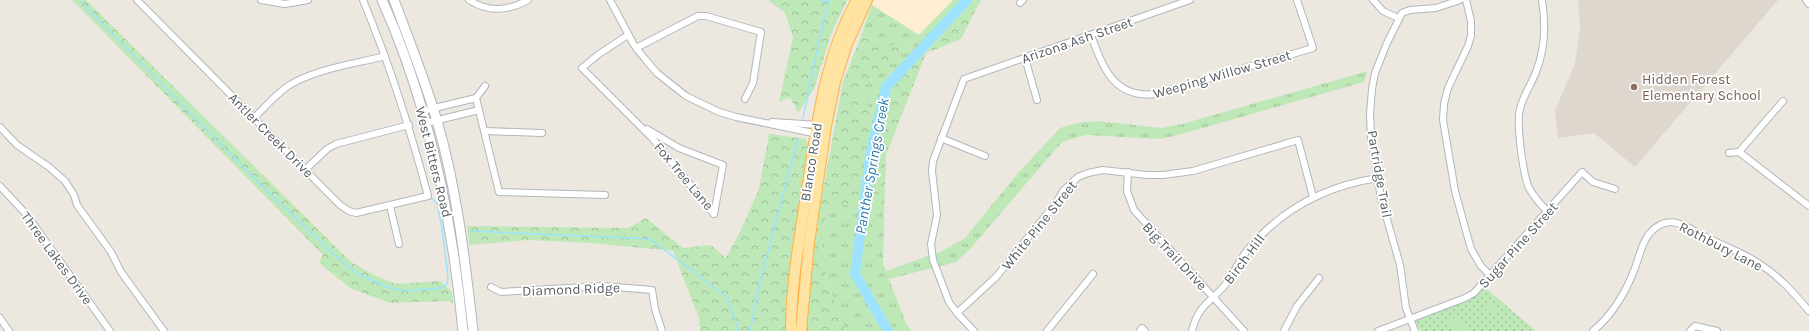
<svg xmlns="http://www.w3.org/2000/svg" width="1809" height="331" font-family="Karla,sans-serif">
<style>
.commercial{fill:#ffeed2}
.education{fill:#ddd7ce}
.grass{fill:url(#grass-tufts)}
.forest{fill:url(#forest-crowns)}
.park{fill:url(#park-dots)}
.pitch{fill:#bfe8b8}
.lines{fill:none;stroke-linecap:round;stroke-linejoin:round}
.stream{stroke:#9de2ff;stroke-width:1.5}
.river{stroke:#9de2ff;stroke-width:10}
.street-casing{stroke:#b2b7bc;stroke-width:8}
.secondary-casing{stroke:#b1b7bc;stroke-width:11}
.primary-casing{stroke:#ffb146;stroke-width:12}
.street{stroke:#fff;stroke-width:6}
.secondary{stroke:#fff;stroke-width:9}
.primary{stroke:#ffe3a2;stroke-width:10}
.education-dot{fill:#8d6e63;stroke:#fff;stroke-width:1.5}
.labels{text-anchor:middle;stroke-width:3.5;stroke-linejoin:round;paint-order:stroke}
.street-label{font-size:14px;fill:#585e62;stroke:#fff}
.education-label{font-size:14px;fill:#785e54;stroke:#fff;text-anchor:start}
.water-label{font-size:15px;font-style:italic;fill:#2d7ba8;stroke:#fff}
</style>
<defs>
<pattern id="grass-tufts" width="24" height="20" patternUnits="userSpaceOnUse"><rect width="24" height="20" fill="#bfe8b8"/><path d="M3 7l-1-3M5 7V3M7 7l1-3M15 17l-1-3M17 17v-4M19 17l1-3" fill="none" stroke="#9ebf99"/></pattern>
<pattern id="forest-crowns" width="20" height="18" patternUnits="userSpaceOnUse"><rect width="20" height="18" fill="#bfe8b8"/><path d="M2 6a3 3 0 1 1 6 0M12 15a3 3 0 1 1 6 0" fill="none" stroke="#9ebf99"/></pattern>
<pattern id="park-dots" width="8" height="8" patternUnits="userSpaceOnUse"><rect width="8" height="8" fill="#bfe8b8"/><path d="M2 2h.1M6 6h.1" fill="none" stroke="#9ebf99" stroke-width="1.8" stroke-linecap="round"/></pattern>
</defs>
<rect width="100%" height="100%" fill="#ede8df"/>
<path class="commercial" d="M875 0H953L919 35 872 5Z"/>
<path class="education" d="M1578 0H1778L1635 167 1594 133 1558 138 1555 111 1575 63 1580 29Z"/>
<g class="grass">
<path d="M953 0H974L926 53 890 88 874 116 857 91 917 40 886 47 861 36 872 5 919 35Z"/>
<path d="M1368 71 1364 82 1175 136 1157 139 1086 135 1062 142 971 248 956 262 889 279 906 323 911 331H846L828 284 821 250 828 202 871 209 877 194 884 221 883 264 886 271 942 251 965 238 1018 173 1060 128 1081 122 1099 121 1161 128 1182 124Z"/>
</g>
<g class="forest">
<path d="M72 0H86L351 262 378 277 396 284 440 281 452 292 453 304 449 301 390 303 350 288 319 263 323 255Z"/>
<path d="M768 0H847L832 32 814 89 798 113 790 97 779 102 793 37 785 13Z"/>
<path d="M974 0H981L961 39 926 53 886 155 884 221 877 195 871 209 828 202 821 250 828 284 846 331H700L699 318 673 251 591 243 527 240 469 245 467 226 628 228 646 218 683 248 711 245 726 258 739 234 759 189 769 134 806 139 808 144 800 200 821 201 843 82 861 36 886 47 918 40 857 91 874 116 890 88 926 53Z"/>
</g>
<path class="park" d="M1484 287 1536 331H1421L1415 321 1418 318 1475 295Z"/>
<g class="pitch">
<path d="M1489 299 1501 310 1494 317 1482 307Z"/>
<path d="M1454 317 1468 331H1456L1448 324Z"/>
</g>
<g class="lines">
<g class="stream">
<path d="M820 0 828 2"/>
<path d="M81 2 251 175 331 252 356 273 387 287 406 291 442 288 447 284 448 277 442 228H444"/>
<path d="M803 118 819 42 829 0"/>
<path d="M432 199 437 203 442 228"/>
<path d="M471 231 650 239 727 297 739 331"/>
<path d="M750 331 760 282 798 138"/>
</g>
<path class="river" d="M888 331 855 274 870 156 886 87 967 0"/>
<defs>
<g id="street">
<path d="M137 0 340 205 349 211 356 213 428 196C410 128 390 65 363 0"/>
<path d="M261 0 285 4 308 0"/>
<path d="M469 0C489 13 508 11 528 0"/>
<path d="M610 0 634 45 645 59 657 73 686 96 719 112 736 117 818 134"/>
<path d="M1373 0 1383 11 1398 18"/>
<path d="M1466 0 1471 21V36L1468 46 1448 88 1444 104 1443 120 1455 191 1471 249 1481 266 1491 276"/>
<path d="M1542 0C1546 25 1545 49 1536 72 1531 85 1523 96 1520 109 1516 124 1523 174 1529 188 1534 197 1541 205 1548 212"/>
<path d="M1806 0 1809 4"/>
<path d="M1020 3 1023 0"/>
<path d="M628 35 599 54 582 68 653 139 714 214"/>
<path d="M1091 35C1103 68 1114 99 1156 94L1313 48 1297 0"/>
<path d="M636 48 698 16H706L761 32 753 83 745 99"/>
<path d="M1025 58 1037 100"/>
<path d="M485 86 476 98 499 192 605 195"/>
<path d="M422 111 476 98"/>
<path d="M254 118C265 107 275 95 288 86 314 69 355 64 385 56"/>
<path d="M772 122 819 125"/>
<path d="M426 123 479 110"/>
<path d="M0 127 17 145 49 167 65 181 74 195 77 205 111 252 121 272 164 331"/>
<path d="M647 129 679 148 723 165 714 214"/>
<path d="M485 131 542 133"/>
<path d="M941 138 985 156"/>
<path d="M1739 152 1783 101"/>
<path d="M1729 153 1739 152 1809 206"/>
<path d="M305 170 327 149 336 144 409 125"/>
<path d="M1128 172 1127 191 1134 210 1244 331"/>
<path d="M0 186 26 214 110 331"/>
<path d="M390 206 399 244"/>
<path d="M491 287 501 292 603 286 652 290 655 309 662 331"/>
<path d="M957 313 996 277 1056 203 1063 191 1078 177 1088 173 1103 170 1147 175H1163L1193 171 1298 140 1313 197"/>
<path d="M0 318 9 331"/>
<path d="M974 331 957 313 949 302 933 260 931 244 937 215 932 171 933 161 964 79 1190 0"/>
<path d="M1047 331 1093 274"/>
<path d="M1140 331 1142 328 1145 331"/>
<path d="M1192 331C1198 305 1210 303 1225 285 1233 275 1238 262 1246 252 1280 210 1325 186 1378 178"/>
<path d="M1284 331 1297 306 1319 278"/>
<path d="M1378 331 1465 298 1474 293 1582 172 1593 182 1615 189"/>
<path d="M1415 331 1406 308 1400 265 1381 198 1371 137 1370 114 1372 89 1375 73 1387 43 1402 13 1410 10 1436 8 1460 0"/>
<path d="M1593 331C1612 315 1626 292 1635 268 1639 257 1642 243 1649 234 1668 211 1686 227 1706 237 1723 246 1742 252 1758 263 1778 275 1794 293 1809 311"/>
<path d="M1690 331 1695 326 1717 331"/>
</g>
<g id="secondary">
<path d="M382 0C429 104 452 217 463 331"/>
<path d="M394 0C409 40 425 80 437 121 457 189 465 260 473 331"/>
</g>
<g id="primary">
<path d="M791 331C791 284 800 236 807 189 817 125 824 58 857 0"/>
<path d="M801 331 809 243 826 126 835 82 847 44 867 0"/>
</g>
</defs>
<use href="#street" class="street-casing"/>
<use href="#secondary" class="secondary-casing"/>
<use href="#primary" class="primary-casing"/>
<use href="#street" class="street"/>
<use href="#secondary" class="secondary"/>
<use href="#primary" class="primary"/>
</g>
<circle class="education-dot" cx="1634" cy="87" r="4"/>
<g class="labels">
<g class="street-label">
<text transform="translate(1077 40) rotate(-19)" y="5">Arizona Ash Street</text>
<text transform="translate(1222 74) rotate(-16)" y="5">Weeping Willow Street</text>
<text transform="translate(271 135) rotate(45)" y="5">Antler Creek Drive</text>
<text transform="translate(434 162) rotate(76)" y="5">West Bitters Road</text>
<text transform="translate(811 162) rotate(-81)" y="5">Blanco Road</text>
<text transform="translate(1380 174) rotate(80)" y="5">Partridge Trail</text>
<text transform="translate(684 176) rotate(50)" y="5">Fox Tree Lane</text>
<text transform="translate(1039 225) rotate(-51)" y="5">White Pine Street</text>
<text transform="translate(1518 245) rotate(-48)" y="5">Sugar Pine Street</text>
<text transform="translate(1721 246) rotate(27)" y="5">Rothbury Lane</text>
<text transform="translate(1175 256) rotate(47)" y="5">Big Trail Drive</text>
<text transform="translate(57 258) rotate(54)" y="5">Three Lakes Drive</text>
<text transform="translate(1244 259) rotate(-53)" y="5">Birch Hill</text>
<text transform="translate(571 289) rotate(-2)" y="5">Diamond Ridge</text>
</g>
<g class="education-label">
<text x="1642" y="84">Hidden Forest<tspan x="1642" dy="16">Elementary School</tspan></text>
</g>
<g class="water-label">
<text transform="translate(872 166) rotate(-80)" y="5">Panther Springs Creek</text>
</g>
</g>
</svg>
